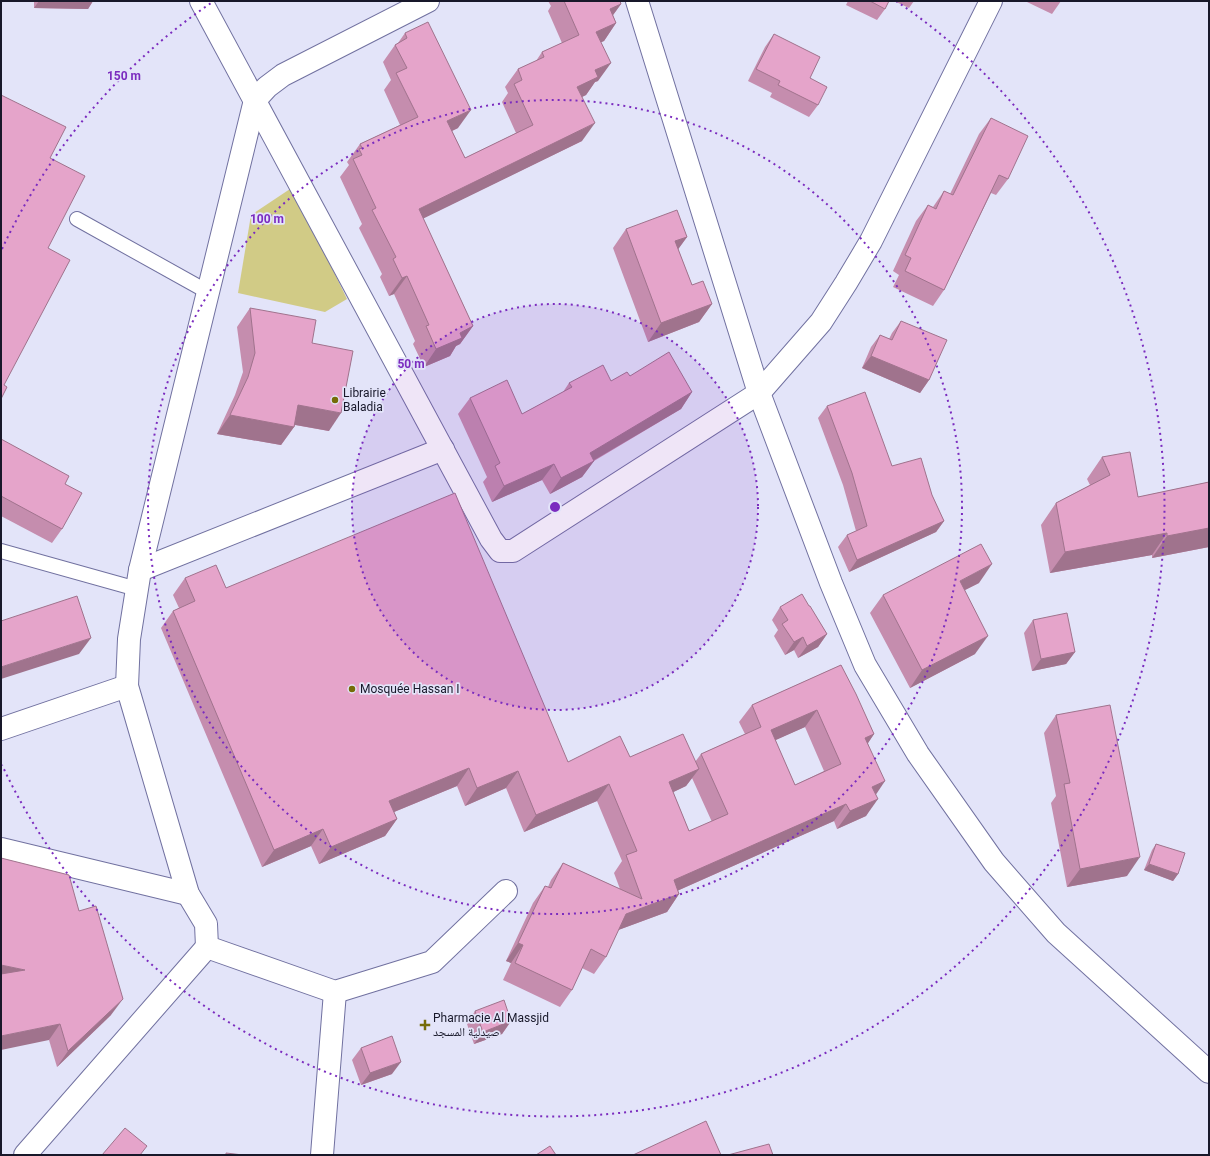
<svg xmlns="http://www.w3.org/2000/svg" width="1210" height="1156" font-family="Roboto,'Noto Naskh Arabic',sans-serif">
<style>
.green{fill:#d1cb86}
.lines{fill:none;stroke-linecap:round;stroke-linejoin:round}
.lane-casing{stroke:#7171a0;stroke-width:16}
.street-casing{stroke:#7171a0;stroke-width:24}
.lane{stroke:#fff;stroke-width:14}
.street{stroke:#fff;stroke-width:22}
.wall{fill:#c58dae;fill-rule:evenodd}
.shaded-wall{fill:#a0738d}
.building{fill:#e5a4ca;stroke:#a0738d;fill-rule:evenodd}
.ring{fill:none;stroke:#7b2cbf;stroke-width:2;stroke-dasharray:2 4}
.poi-dot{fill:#756c08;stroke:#e3e4f9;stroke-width:1.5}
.labels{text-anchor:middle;stroke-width:3.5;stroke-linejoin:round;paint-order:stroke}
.poi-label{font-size:12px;fill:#18182a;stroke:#e3e4f9;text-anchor:start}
.centre{fill:#7b2cbf;stroke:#e3e4f9;stroke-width:2}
.ring-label{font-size:12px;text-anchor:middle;font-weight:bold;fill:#7b2cbf;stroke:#e3e4f9;stroke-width:3.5;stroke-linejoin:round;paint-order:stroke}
</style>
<rect width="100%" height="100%" fill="#e3e4f9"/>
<path class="green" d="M293 187 347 299 325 312 238 293 251 215Z"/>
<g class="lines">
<defs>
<g id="lane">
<path d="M77 219 208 292"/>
<path d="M1 551 137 589"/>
</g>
<g id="street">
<path d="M201 1 491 539 500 551H513L759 393 821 322 846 283 871 241 991 1"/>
<path d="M428 1 283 75 267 87 255 100 140 570 129 639 127 686 188 894 206 924 207 947 335 992 432 962 506 891"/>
<path d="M637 1 759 393 831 583 865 665 918 754 994 862 1056 933 1209 1072"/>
<path d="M140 570 443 449"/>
<path d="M1 729 127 686"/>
<path d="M1 849 188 894"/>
<path d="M25 1155 207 947"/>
<path d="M322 1155 335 992"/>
</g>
</defs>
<use href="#lane" class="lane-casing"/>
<use href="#street" class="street-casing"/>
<use href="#lane" class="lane"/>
<use href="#street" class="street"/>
</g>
<g class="wall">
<path d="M34 1H93L88 9 34 8Z"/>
<path d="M548 1H620L621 4 613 15 616 23 604 41 601 42 598 81 595 82 586 95 582 97V141L423 218 473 326 460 344 456 346 450 356 424 367 413 344 415 341 394 294 389 296 380 277 382 274 359 228 362 224 340 177 349 165 347 162 360 144 400 125 384 90 391 80 383 62 395 45 398 43 405 33 458 128 452 131 465 158 516 133 502 102 508 93 505 87 518 69 536 61 542 52 562 43 548 11 551 6Z"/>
<path d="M848 1H889L885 9 877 20 846 5Z"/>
<path d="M894 1H914L909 8Z"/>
<path d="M1027 1H1061L1052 14 1027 2Z"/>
<path d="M774 34 810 78 818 105 809 117 770 97 772 93 748 81 765 47Z"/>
<path d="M991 118 1008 179 996 195 991 193 944 290 933 306 893 287 899 275 893 271 916 221 928 205 933 207 944 191 950 194 979 134Z"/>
<path d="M626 229 687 237 678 249 692 285 712 304 699 322 648 342 613 248Z"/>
<path d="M250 308 312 343 329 431 295 425 294 427 281 445 217 434 235 395 243 372 237 327Z"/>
<path d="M901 321 929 380 920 393 862 368 871 347 880 335 889 339 892 333Z"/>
<path d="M630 376 692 392 681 409 594 461 582 477 550 494 542 480 492 502 483 482 487 477 458 414 470 398 522 414 563 392 569 383 611 381Z"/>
<path d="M827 406 892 466 932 495 944 521 936 532 849 572 838 547 847 535 856 531 843 485 818 418Z"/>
<path d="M1 439 65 484 62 529 52 543 1 516Z"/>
<path d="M1102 457 1138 497 1209 482V547L1152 558V555L1050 573 1041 525 1056 503 1090 485 1087 479Z"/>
<path d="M185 578 226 588 568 762 630 757 695 762 701 754 745 734 739 722 752 705 841 665 874 734 868 743 876 795 866 816 837 829 834 821 677 891 679 894 667 912 618 930 606 957 594 974 582 968 572 990 560 1007 503 980 511 963 506 961 533 903 545 886 548 887 551 880 563 863 620 889 614 873 622 861 597 801 524 832 506 788 465 806 457 786 394 812 397 819 385 836 319 864 311 846 262 867 161 628 173 611 179 608 173 595ZM805 727 824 771 795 785 775 740ZM692 778 712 822 689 831 673 792 686 786Z"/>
<path d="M979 583 965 590 975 654 910 688 870 613 883 595Z"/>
<path d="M809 606 827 634 818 647 798 658 794 650 785 655 774 636 778 630 772 620 780 607Z"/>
<path d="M1033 620 1075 652 1066 664 1032 671 1024 633Z"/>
<path d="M1056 715 1127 876 1067 887 1051 803 1056 796 1044 733Z"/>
<path d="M1156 844 1178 874 1173 881 1144 870 1152 850Z"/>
<path d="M79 911 111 1015 57 1067 49 1040Z"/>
<path d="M475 1011 511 1021 502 1034 474 1044 467 1024Z"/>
<path d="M361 1048 392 1074 361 1085 352 1060Z"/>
</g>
<g class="shaded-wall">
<path d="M39 1H93L88 9 34 8Z"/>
<path d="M621 4 608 22 610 9Z"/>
<path d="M616 23 604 41 584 50 596 32Z"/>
<path d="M611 63 598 81 595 82 586 95 565 105 577 87 595 70Z"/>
<path d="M471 110 458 128 435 139 447 121Z"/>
<path d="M595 123 582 141 406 227 419 209Z"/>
<path d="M687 237 674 255 675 241Z"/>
<path d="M407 276 394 294 389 296 402 278Z"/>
<path d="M712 304 699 322 648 342 661 323Z"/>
<path d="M473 326 460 344 456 346 450 356 424 367 436 349 460 333Z"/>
<path d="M871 356 929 380 920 393 862 368Z"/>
<path d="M692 392 681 409 584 466 594 461 582 477 550 494 561 478 590 453Z"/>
<path d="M298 405 341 413 329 431 285 423Z"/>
<path d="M230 415 294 427 281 445 217 434Z"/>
<path d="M554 464 542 480 492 502 504 486Z"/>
<path d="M944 521 936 532 849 572 857 560Z"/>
<path d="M1209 528V547L1152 558 1167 536Z"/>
<path d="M1167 533 1152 555 1050 573 1065 552Z"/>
<path d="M992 564 979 583 947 599 960 581Z"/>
<path d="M827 634 818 647 798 658 807 646Z"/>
<path d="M988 636 975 654 910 688 922 670Z"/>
<path d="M803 637 794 650 785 655 794 642Z"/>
<path d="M91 638 79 654 1 679V667Z"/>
<path d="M1075 652 1066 664 1032 671 1041 659Z"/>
<path d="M817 710 805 727 758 748 771 730Z"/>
<path d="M874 734 862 752 865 738Z"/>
<path d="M469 768 457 786 377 819 389 801Z"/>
<path d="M699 769 686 786 657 800 669 782Z"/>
<path d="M518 771 506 788 465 806 477 788Z"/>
<path d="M885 781 873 799 872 787Z"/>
<path d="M609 784 597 801 524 832 536 815Z"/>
<path d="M878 799 866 816 837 829 850 811Z"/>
<path d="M846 804 834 821 661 898 674 880Z"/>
<path d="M397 819 385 836 319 864 331 847Z"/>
<path d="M323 829 311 846 262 867 274 850Z"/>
<path d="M1140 857 1127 876 1067 887 1080 869Z"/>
<path d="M1149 864 1178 874 1173 881 1144 870Z"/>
<path d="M679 894 667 912 613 932 626 914Z"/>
<path d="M518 943 523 945 511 963 506 961Z"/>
<path d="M1 965 25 970 1 984Z"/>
<path d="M123 999 111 1015 57 1067 68 1051Z"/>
<path d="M511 1021 502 1034 474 1044 483 1032Z"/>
<path d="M60 1024 49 1040 1 1050V1036Z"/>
<path d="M401 1062 392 1074 361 1085 370 1073Z"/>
</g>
<g class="building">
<path d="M564 1H620L621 4 610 9 616 23 596 32 611 63 595 70 598 77 577 87 595 123 419 209 473 326 460 333 462 338 436 349 426 326 429 325 407 276 402 278 393 259 396 257 372 210 376 208 353 159 362 155 359 149 362 148 360 144 418 117 396 73 407 68 395 45 407 38 405 33 428 22 471 110 447 121 465 158 533 125 514 84 522 80 518 69 544 57 542 52 579 35Z"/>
<path d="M870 1H889L885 9Z"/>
<path d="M774 34 820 57 810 78 827 87 818 105 778 85 780 81 756 69Z"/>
<path d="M1 95 66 127 50 158 85 176 48 248 70 260 4 385 7 387 1 399Z"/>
<path d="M991 118 1028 136 1008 179 999 175 944 290 905 271 911 258 905 255 928 205 936 209 944 191 953 195Z"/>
<path d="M677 210 687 237 675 241 692 285 703 281 712 304 661 323 626 229Z"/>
<path d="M250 308 316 320 312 343 353 351 341 413 298 405 294 427 230 415 248 377 255 353Z"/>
<path d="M901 321 947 340 929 380 871 356 880 335 892 340Z"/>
<path d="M669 352 692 392 590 453 594 461 561 478 554 464 504 486 495 466 500 463 470 398 507 380 522 414 572 387 569 383 603 365 611 381 627 372 630 376Z"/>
<path d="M865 392 892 466 921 458 932 495 944 521 857 560 847 535 867 526 852 473 827 406Z"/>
<path d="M1 439 69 476 65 484 82 493 62 529 1 496Z"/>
<path d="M1130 452 1138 497 1209 482V528L1167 536V533L1065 552 1056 503 1110 475 1102 457Z"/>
<path d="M455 493 568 762 620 736 630 757 683 734 699 769 669 782 689 831 728 814 701 754 761 727 752 705 841 665 856 694 874 734 865 738 885 781 872 787 878 799 850 811 846 804 674 880 679 894 626 914 606 957 591 949 572 990 515 963 523 945 518 943 545 886 551 888 563 863 642 899 626 855 637 851 609 784 536 815 518 771 477 788 469 768 389 801 397 819 331 847 323 829 274 850 173 611 195 601 185 578 216 565 226 588ZM817 710 841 764 795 785 771 730Z"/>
<path d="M981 544 992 564 960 581 988 636 922 670 883 595Z"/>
<path d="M802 594 809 606H810L827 634 807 646 803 637 794 642 782 624 788 620 780 607Z"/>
<path d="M77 596 91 638 1 667V621Z"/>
<path d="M1067 613 1075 652 1041 659 1033 620Z"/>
<path d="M1110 705 1140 857 1080 869 1064 784 1070 783 1056 715Z"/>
<path d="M1156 844 1185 853 1178 874 1149 864Z"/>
<path d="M1 858 69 875 79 911 96 906 123 999 68 1051 60 1024 1 1036V974L25 970 1 965Z"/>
<path d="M504 1000 511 1021 483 1032 475 1011Z"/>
<path d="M392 1036 401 1062 370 1073 361 1048Z"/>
<path d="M706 1121 721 1155H633Z"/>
<path d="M125 1128 147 1146 140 1155H102Z"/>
<path d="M769 1144 773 1155H728Z"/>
<path d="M550 1146 556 1155H536Z"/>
<path d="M226 1153 243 1155H226Z"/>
</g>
<circle cx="555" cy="507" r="203" fill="#7b2cbf" fill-opacity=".12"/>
<g class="ring">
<circle cx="555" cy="507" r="203"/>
<circle cx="555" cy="507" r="407"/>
<path d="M2 249A610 610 0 0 1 214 1M896 1A610 610 0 1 1 2 765"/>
</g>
<g class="poi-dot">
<circle cx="335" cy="400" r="4"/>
<circle cx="352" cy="689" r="4"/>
<path d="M423 1019h4v4h4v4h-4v4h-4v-4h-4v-4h4z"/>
</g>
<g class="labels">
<g class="poi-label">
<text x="343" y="397">Librairie<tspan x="343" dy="14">Baladia</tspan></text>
<text x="360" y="693">Mosquée Hassan I</text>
<text x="433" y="1022">Pharmacie Al Massjid<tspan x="433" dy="14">صيدلية المسجد</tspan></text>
</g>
</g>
<circle cx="555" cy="507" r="6" class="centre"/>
<g class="ring-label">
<text x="124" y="80">150 m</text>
<text x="267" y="223">100 m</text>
<text x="411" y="368">50 m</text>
</g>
<rect width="1210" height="1156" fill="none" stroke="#18182a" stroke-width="4"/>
</svg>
